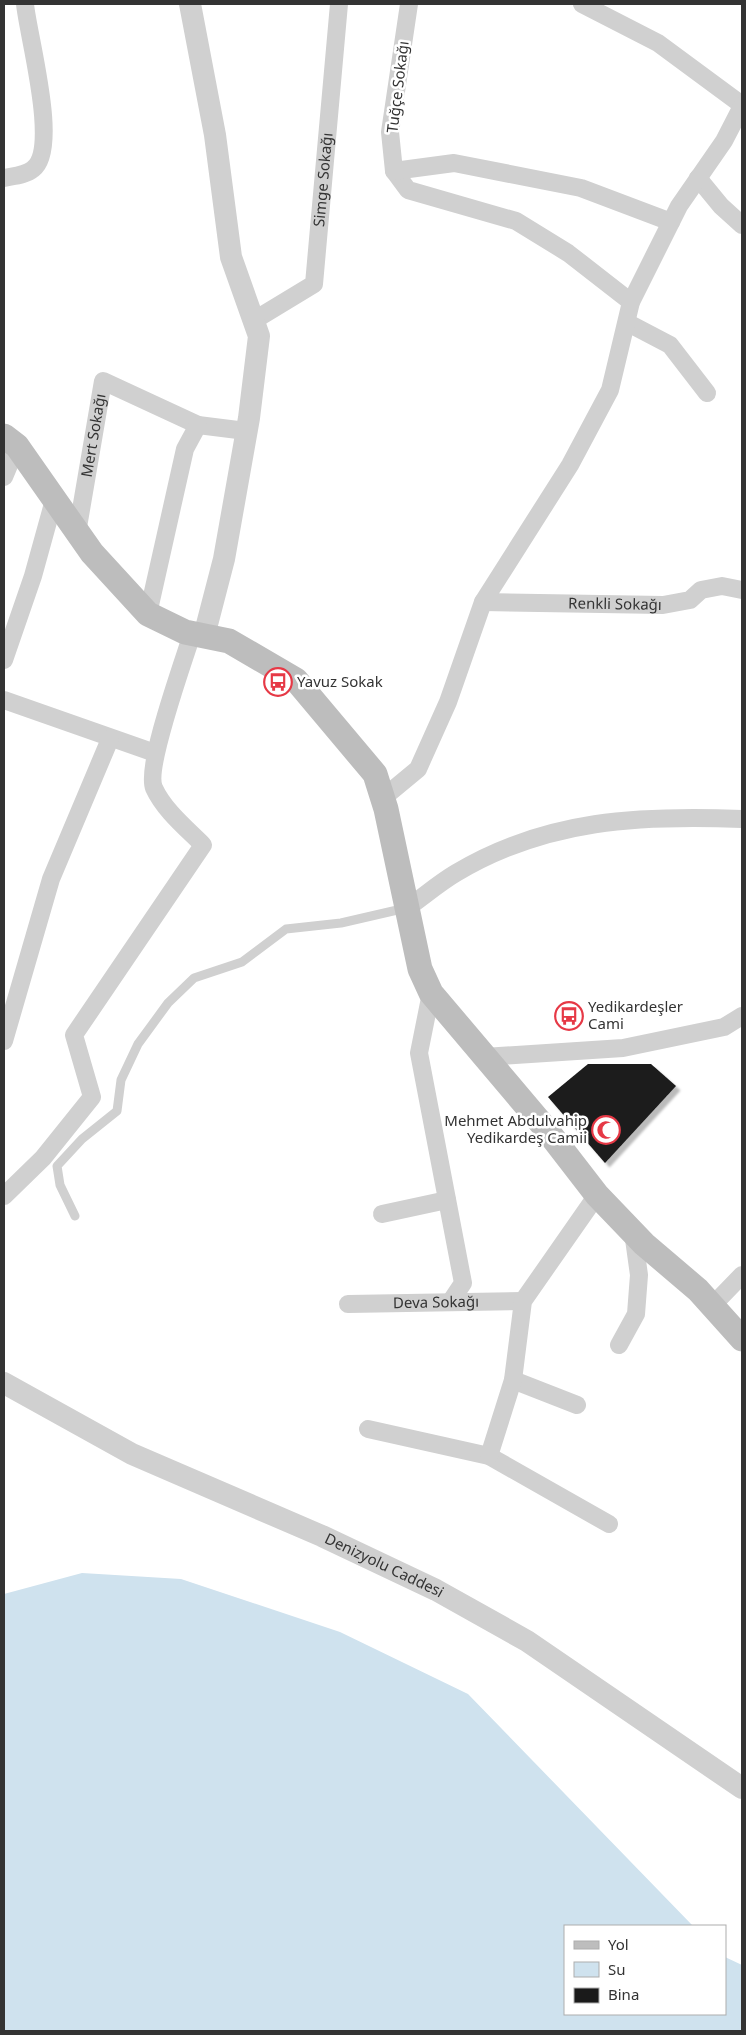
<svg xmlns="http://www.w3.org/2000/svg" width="746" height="2035" font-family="'Noto Sans',sans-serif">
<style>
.water{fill:#cfe2ee}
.building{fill:#1a1a1a;filter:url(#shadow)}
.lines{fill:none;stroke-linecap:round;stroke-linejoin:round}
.service{stroke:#d0d0d0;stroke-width:9}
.minor{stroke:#d0d0d0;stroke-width:18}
.tertiary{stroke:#d0d0d0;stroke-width:22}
.secondary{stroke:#bdbdbd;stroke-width:25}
.labels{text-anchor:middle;stroke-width:5;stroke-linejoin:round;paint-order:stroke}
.street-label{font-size:15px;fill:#333;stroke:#fff}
.poi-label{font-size:15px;fill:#333;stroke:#fff;text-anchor:start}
</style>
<defs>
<filter id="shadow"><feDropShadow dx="4.5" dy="4.5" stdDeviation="1" flood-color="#0004"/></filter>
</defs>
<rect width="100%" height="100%" fill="#fff"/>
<path class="water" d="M82 1573 181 1579 340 1632 468 1694 693 1926H565V2014H725V1957L742 1965V2031H4V1594Z"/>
<path class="building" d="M588 1064H651L676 1086 605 1163 548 1097Z"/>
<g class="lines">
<path class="service" d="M75 1216 60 1185 57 1166 82 1139 117 1111 121 1080 138 1044 168 1003 194 978 242 962 286 929 341 923 406 908"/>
<g class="minor">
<path d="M409 4 390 132 394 171 408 190 516 221 568 253 631 302"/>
<path d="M582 4 658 43 742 105"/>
<path d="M394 171 454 163 581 188 671 222"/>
<path d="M4 178C13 176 26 175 33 169 60 149 28 36 25 4"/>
<path d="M698 178 721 206 742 225"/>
<path id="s1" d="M253 321 314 284 339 4"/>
<path d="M628 323 670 345 707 393"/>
<path d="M4 477 17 446"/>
<path id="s2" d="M77 533 103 381 198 425 246 431"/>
<path id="s3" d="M483 602 663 605 690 600 701 590 722 586 742 590"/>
<path d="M148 614 185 449 198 425"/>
<path d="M4 660 33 576 54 500"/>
<path d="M4 700 155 753"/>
<path d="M383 798 418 769 448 702 483 602 570 465 610 390 631 302 679 206 724 141 742 106"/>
<path d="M407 908C423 897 439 883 456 873 546 819 641 815 742 819"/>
<path d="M431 993 419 1053 463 1283 451 1301"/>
<path d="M4 1041 51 879 110 739"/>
<path d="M484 1057 623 1048 724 1027 742 1016"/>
<path d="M4 1196 43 1158 92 1097 74 1035 203 845C186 828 164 810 154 788 145 767 184 660 192 634"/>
<path d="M382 1214 447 1200"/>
<path id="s4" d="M348 1304 523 1301"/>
<path d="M712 1306 742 1275"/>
<path d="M619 1345 636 1314 639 1275 633 1232"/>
<path d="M513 1380 577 1405"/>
<path d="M368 1429 489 1456 609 1524"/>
<path d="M489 1456 513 1380 523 1301 597 1195"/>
</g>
<g class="tertiary">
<path d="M190 4 215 135 231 257 259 336 249 418 224 559 204 636"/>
<path id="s5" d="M4 1383 132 1454 322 1536 436 1590 527 1641 742 1788"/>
</g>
<path class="secondary" d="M4 436 17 446 92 553 148 614 185 632 229 641 296 680 375 774 386 809 420 969 431 993 546 1129 597 1195 644 1244 698 1290 742 1339"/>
</g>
<defs>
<symbol id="bus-ring" viewBox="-11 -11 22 22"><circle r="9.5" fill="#fff" stroke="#e63946" stroke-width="1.5"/><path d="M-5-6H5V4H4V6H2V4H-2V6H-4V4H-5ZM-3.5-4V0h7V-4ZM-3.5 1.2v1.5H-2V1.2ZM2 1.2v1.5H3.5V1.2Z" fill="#e63946"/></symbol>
<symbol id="mosque-ring" viewBox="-11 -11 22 22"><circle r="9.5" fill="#fff" stroke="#e63946" stroke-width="1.5"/><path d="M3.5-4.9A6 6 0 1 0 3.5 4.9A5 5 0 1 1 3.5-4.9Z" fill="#e63946"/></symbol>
</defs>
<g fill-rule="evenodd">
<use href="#bus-ring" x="262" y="666" width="32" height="32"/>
<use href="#bus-ring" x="553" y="1000" width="32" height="32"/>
<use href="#mosque-ring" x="590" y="1114" width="32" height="32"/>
</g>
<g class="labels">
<g class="street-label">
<text transform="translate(398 87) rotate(-83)" y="5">Tuğçe Sokağı</text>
<text dy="5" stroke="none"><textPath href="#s1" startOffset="176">Simge Sokağı</textPath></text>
<text dy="5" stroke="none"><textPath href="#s2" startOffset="99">Mert Sokağı</textPath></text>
<text dy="5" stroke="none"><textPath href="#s3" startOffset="132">Renkli Sokağı</textPath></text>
<text dy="5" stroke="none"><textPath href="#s4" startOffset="88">Deva Sokağı</textPath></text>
<text dy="5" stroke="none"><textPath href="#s5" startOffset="422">Denizyolu Caddesi</textPath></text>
</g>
<g class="poi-label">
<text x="297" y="687">Yavuz Sokak</text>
<text x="588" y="1012">Yedikardeşler<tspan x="588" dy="17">Cami</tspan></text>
<text x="587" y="1126" text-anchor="end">Mehmet Abdulvahip<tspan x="587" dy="17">Yedikardeş Camii</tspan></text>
</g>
</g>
<rect width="746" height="2035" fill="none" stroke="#333333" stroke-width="10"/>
<rect x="564" y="1925" width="162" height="90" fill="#ffffff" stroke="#adadad"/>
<rect x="574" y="1941" width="25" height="8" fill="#bdbdbd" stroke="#adadad"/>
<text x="608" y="1950" font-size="15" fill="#333333">Yol</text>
<rect x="574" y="1962" width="25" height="15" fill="#cfe2ee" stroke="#adadad"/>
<text x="608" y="1975" font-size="15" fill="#333333">Su</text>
<rect x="574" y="1988" width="25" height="15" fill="#1a1a1a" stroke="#adadad"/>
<text x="608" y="2000" font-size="15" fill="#333333">Bina</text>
</svg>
